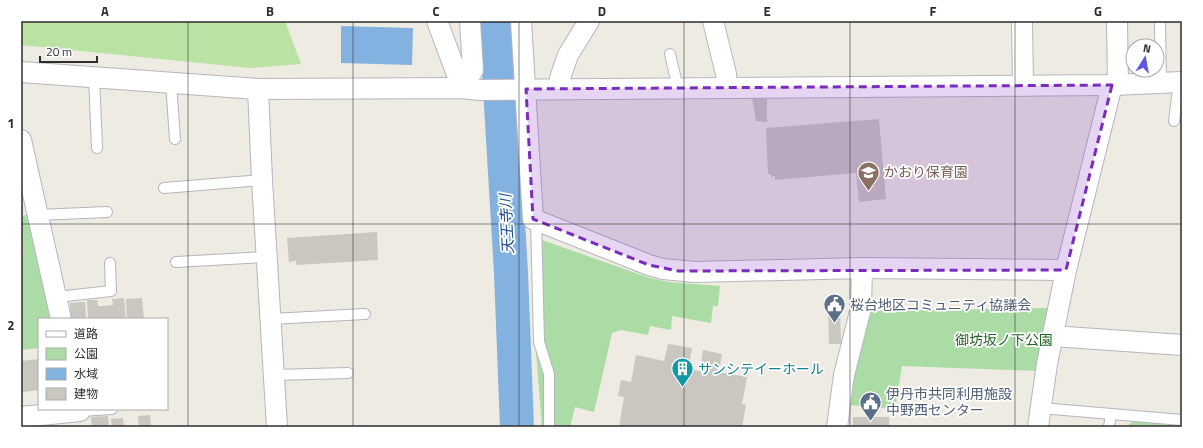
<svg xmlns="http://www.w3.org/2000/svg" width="1203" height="448" font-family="'Titillium Web','Noto Sans JP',sans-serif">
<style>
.green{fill:#acdca6}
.pitch{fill:#b9e2a3}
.water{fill:#83b2e1}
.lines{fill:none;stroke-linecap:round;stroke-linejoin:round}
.river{stroke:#83b2e1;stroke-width:34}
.building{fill:#c9c7c0}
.lane-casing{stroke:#b6b5bf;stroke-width:12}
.street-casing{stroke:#b6b5bf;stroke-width:22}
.lane{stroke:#fff;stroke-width:10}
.street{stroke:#fff;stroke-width:20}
.marked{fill:#7b2cbf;fill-opacity:0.2;stroke:#7b2cbf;stroke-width:3;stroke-dasharray:8 5;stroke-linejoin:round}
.grid{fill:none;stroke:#2d2d2d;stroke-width:1;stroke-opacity:0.55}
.labels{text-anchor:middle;stroke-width:3.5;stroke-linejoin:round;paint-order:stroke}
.education-label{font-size:14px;fill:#785e54;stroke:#fff;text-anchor:start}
.service-label{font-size:14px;fill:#4e5e75;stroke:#fff;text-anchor:start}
.park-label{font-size:14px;fill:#256326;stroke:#fff}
.culture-label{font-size:14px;fill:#0d838f;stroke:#fff;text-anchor:start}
.water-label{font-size:15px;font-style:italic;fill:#1f4f8f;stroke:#fff}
.neatline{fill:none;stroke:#2d2d2d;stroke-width:1.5}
.grid-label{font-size:13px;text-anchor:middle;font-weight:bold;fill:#2d2d2d}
</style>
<rect width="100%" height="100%" fill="#edebe2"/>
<g class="green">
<path d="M31 214 56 319H39V348L21 350V216Z"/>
<path d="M542 240 647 277 668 282 720 286 718 306H713L711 323 672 316 671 330 650 326 648 335 621 330 612 333 594 412 575 407 570 427H542L532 301Z"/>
<path d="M1048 308 1038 371 902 366 895 409 848 405 866 311Z"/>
<path d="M1135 420 1174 426 1177 427H1126Z"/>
</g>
<path class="pitch" d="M21 21H285L301 64 250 68 21 45Z"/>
<path class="water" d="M341 26 413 28 412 65 341 63Z"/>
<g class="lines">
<path class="river" d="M496 21 511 273 517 427"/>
</g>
<g class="building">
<path d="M752 98 767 99V122L756 121Z"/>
<path d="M879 119 886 199 859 202 856 173 775 180V176L771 177V174H768L766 128Z"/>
<path d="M377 232 378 260 296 265V261L289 262 287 238Z"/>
<path d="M23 243 25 254 21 255V244Z"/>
<path d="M124 298 126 319H106V315V319H88L87 300H97L98 306H105L113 305 112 299Z"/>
<path d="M142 298 144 319H127L126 299Z"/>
<path d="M85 302 86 319H71L70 303Z"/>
<path d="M828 306H840L841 344H829Z"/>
<path d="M668 344 692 348 688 369 700 371 703 350 722 354 719 372 747 377 742 404 746 405 742 427H619L624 397 618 396 621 380 631 382 636 355 664 361Z"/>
<path d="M39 359V390L23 392V390H21V361Z"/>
<path d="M150 415 151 427H139L138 416Z"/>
<path d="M108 416 109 427H92L91 417Z"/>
<rect x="853" y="417" width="36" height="10"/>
<path d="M123 418 124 427H112L111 419Z"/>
</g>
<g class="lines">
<defs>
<g id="lane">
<path d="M1160 25 1161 82"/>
<path d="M670 54 678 88"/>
<path d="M94 77 97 148"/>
<path d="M171 83 175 139"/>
<path d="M1174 121 1179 82"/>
<path d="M164 188 262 180"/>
<path d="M38 215 107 212"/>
<path d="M536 220 539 342 549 374V427"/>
<path d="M176 262 267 257"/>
<path d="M57 297 111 291 110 263"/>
<path d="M271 319 365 314"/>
<path d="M274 375 348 373"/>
<path d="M1041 408 1182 420"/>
<path d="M80 411 112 409"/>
<path d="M1109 427 1111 414"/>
</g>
<g id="street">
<path d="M437 21 462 88"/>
<path d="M521 21 533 219 649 265 663 269 695 272 862 268 861 308 844 375 837 427"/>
<path d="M713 21 726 74 727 88"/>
<path d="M1022 21 1023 86"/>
<path d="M1117 21 1118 85"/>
<path d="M21 72 258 89 462 88 480 90 1112 85 1182 82"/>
<path d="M462 88 473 70 470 21"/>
<path d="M258 89 262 180 277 427"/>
<path d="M561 89 560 78 568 55 589 21"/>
<path d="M21 140 61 319"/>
<path d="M862 268 1066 270"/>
<path d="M1052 336 1182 345"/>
<path d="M21 417 80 411"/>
<path d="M1038 427 1047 364 1066 270 1112 85"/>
</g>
</defs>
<use href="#lane" class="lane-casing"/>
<use href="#street" class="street-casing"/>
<use href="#lane" class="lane"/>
<use href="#street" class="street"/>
</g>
<path class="marked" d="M1112 85 1066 270 678 271 649 265 533 219 526 89Z"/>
<path class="grid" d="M188 21V427M353 21V427M519 21V427M684 21V427M850 21V427M1015 21V427M21 224H1182"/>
<defs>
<symbol id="school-pin" viewBox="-11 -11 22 30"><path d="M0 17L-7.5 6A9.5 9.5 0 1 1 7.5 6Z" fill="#8d6e63" stroke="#fff"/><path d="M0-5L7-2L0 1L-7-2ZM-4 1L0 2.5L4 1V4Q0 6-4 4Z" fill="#fff"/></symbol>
<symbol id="civic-pin" viewBox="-11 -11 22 30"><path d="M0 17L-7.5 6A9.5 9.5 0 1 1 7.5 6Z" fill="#5c6f8a" stroke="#fff"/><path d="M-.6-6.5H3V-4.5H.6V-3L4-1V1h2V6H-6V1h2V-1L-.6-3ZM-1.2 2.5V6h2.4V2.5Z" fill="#fff"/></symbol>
<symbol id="building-pin" viewBox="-11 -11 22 30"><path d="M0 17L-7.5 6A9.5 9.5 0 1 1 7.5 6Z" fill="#0f9aa8" stroke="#fff"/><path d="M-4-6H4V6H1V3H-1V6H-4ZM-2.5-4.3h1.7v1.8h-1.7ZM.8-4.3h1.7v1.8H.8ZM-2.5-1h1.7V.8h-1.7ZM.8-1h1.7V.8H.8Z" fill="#fff"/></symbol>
</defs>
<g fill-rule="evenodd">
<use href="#school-pin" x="856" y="160" width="25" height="34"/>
<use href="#civic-pin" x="822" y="292" width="25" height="34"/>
<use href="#building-pin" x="670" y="356" width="25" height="34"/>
<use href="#civic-pin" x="858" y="390" width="25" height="34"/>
</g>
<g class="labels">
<g class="education-label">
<text x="884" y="177">かおり保育園</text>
</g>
<g class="service-label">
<text x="850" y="310">桜台地区コミュニティ協議会</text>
<text x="886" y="399">伊丹市共同利用施設<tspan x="886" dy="16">中野西センター</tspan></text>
</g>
<g class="park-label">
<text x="1004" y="345">御坊坂ノ下公園</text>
</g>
<g class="culture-label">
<text x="698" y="374">サンシテイーホール</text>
</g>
<g class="water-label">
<text transform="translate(507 224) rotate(-93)" y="5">天王寺川</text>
</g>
</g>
<rect width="1203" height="448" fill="none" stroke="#ffffff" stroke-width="44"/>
<rect x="38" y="318" width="130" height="92" fill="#ffffff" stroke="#ababab"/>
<rect x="46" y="331" width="20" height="6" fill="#ffffff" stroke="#ababab"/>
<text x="74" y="338" font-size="12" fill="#2d2d2d">道路</text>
<rect x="46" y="348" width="20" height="12" fill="#acdca6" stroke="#ababab"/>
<text x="74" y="358" font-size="12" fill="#2d2d2d">公園</text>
<rect x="46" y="368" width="20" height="12" fill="#83b2e1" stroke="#ababab"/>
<text x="74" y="378" font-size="12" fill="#2d2d2d">水域</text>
<rect x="46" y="388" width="20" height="12" fill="#c9c7c0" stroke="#ababab"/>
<text x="74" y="398" font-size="12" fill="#2d2d2d">建物</text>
<g transform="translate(1145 58) rotate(11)"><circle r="19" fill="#ffffff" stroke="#ababab"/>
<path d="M0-3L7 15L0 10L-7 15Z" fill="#5e58e4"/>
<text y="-6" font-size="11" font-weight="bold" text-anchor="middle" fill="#2d2d2d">N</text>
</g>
<path d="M40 56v6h57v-6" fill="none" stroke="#2d2d2d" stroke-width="2"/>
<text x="46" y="56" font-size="12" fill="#2d2d2d" stroke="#ffffff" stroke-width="3" paint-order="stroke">20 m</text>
<rect x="22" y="22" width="1159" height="404" class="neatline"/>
<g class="grid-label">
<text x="105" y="16">A</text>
<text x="270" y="16">B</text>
<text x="436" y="16">C</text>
<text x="602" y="16">D</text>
<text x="767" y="16">E</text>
<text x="933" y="16">F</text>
<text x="1098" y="16">G</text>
<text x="11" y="128">1</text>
<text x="11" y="330">2</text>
</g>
</svg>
